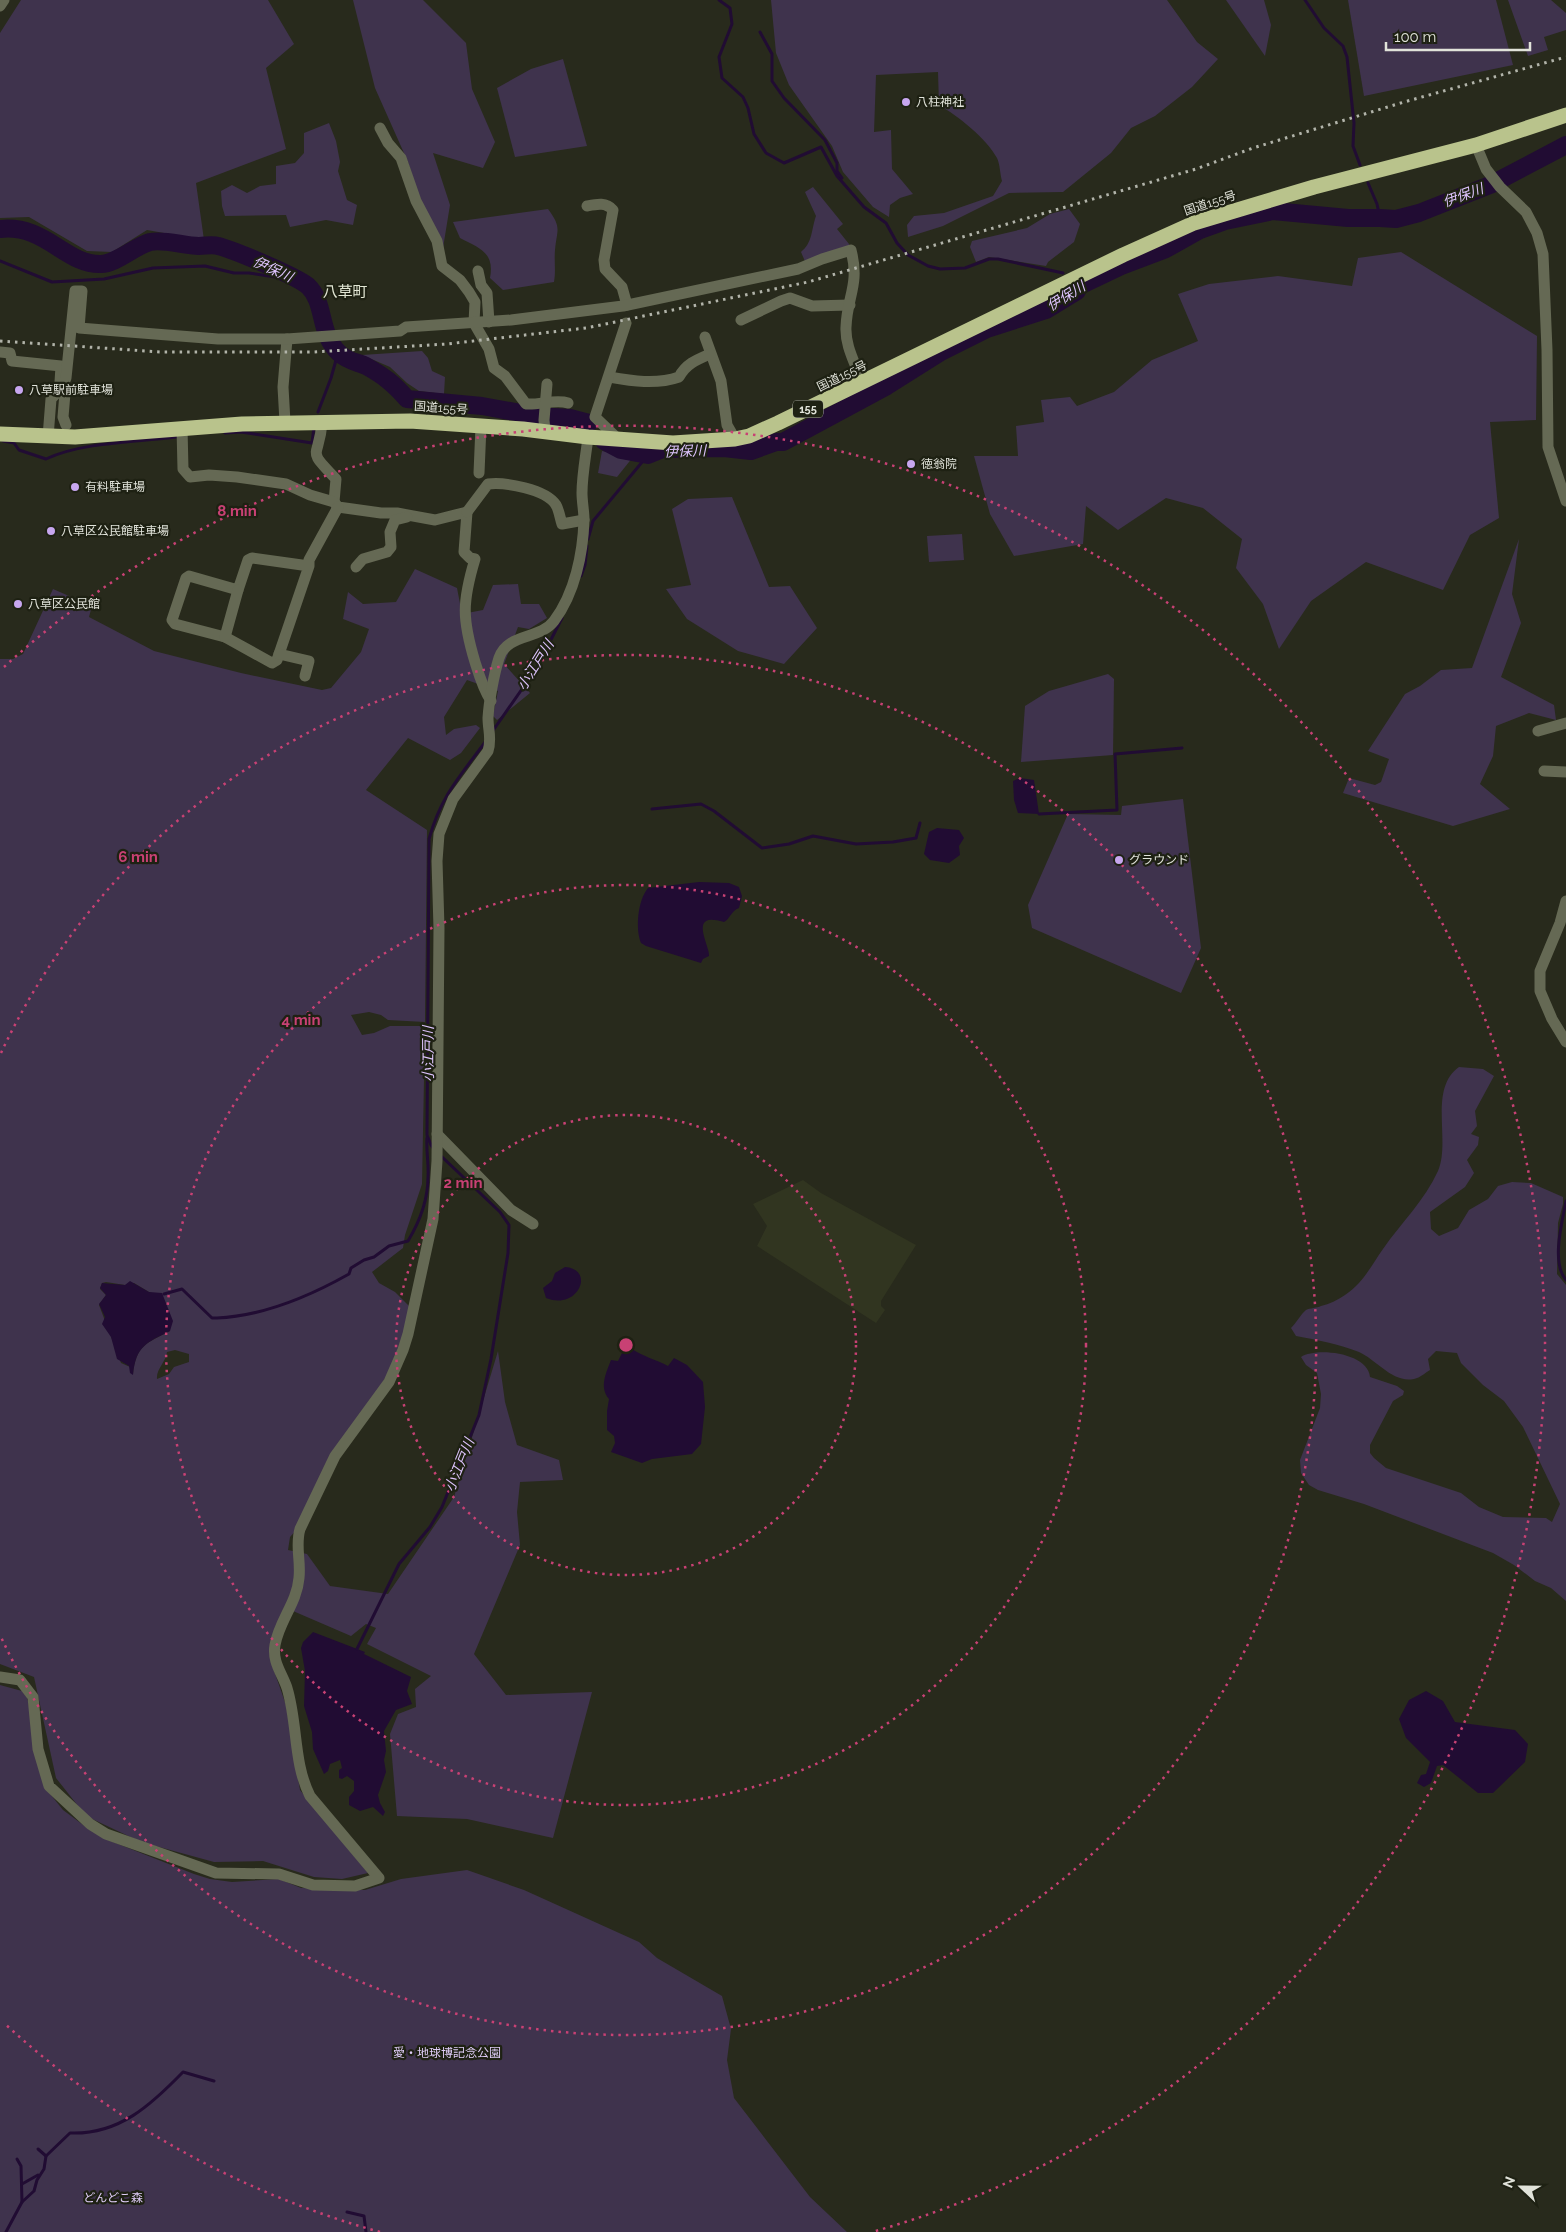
<svg xmlns="http://www.w3.org/2000/svg" width="1566" height="2232" font-family="Raleway,'Noto Sans JP',sans-serif">
<style>
.built{fill:#313520}
.green{fill:#3f334d;fill-rule:evenodd}
.water{fill:#210c33}
.lines{fill:none;stroke-linecap:round;stroke-linejoin:round}
.stream{stroke:#210c33;stroke-width:3}
.river{stroke:#210c33;stroke-width:18}
.street{stroke:#656954;stroke-width:11}
.highway{stroke:#b9c38c;stroke-width:15}
.rail{stroke:#b2b4aa;stroke-width:3;stroke-dasharray:2.5 5;stroke-linecap:butt}
.ring{fill:none;stroke:#c84174;stroke-width:2.5;stroke-dasharray:2.5 5}
.poi-dot{fill:#c7a6ef;stroke:#1e2113;stroke-width:2}
.labels{text-anchor:middle;stroke-width:4.5;stroke-linejoin:round;paint-order:stroke}
.shield{fill:#1e2113;stroke:#a6a99e;stroke-width:1}
.shield-label{font-size:11px;font-weight:bold;fill:#e1e3da}
.poi-label{font-size:12px;fill:#e1e3da;stroke:#1e2113;text-anchor:start}
.street-label{font-size:12px;fill:#e1e3da;stroke:#1e2113}
.park-label{font-size:12px;fill:#dfccf7;stroke:#1e2113}
.water-label{font-size:14px;font-style:italic;fill:#dec4fe;stroke:#1e2113}
.quarter-label{font-size:15px;fill:#e2e6d4;stroke:#1e2113}
.centre{fill:#c84174;stroke:#1e2113;stroke-width:2.5}
.ring-label{font-size:15px;text-anchor:middle;font-weight:bold;fill:#c84174;stroke:#1e2113;stroke-width:4.5;stroke-linejoin:round;paint-order:stroke}
</style>
<rect width="100%" height="100%" fill="#282a1c"/>
<path class="built" d="M803 1180 821 1193 916 1245 881 1301V1306L885 1310 876 1323 757 1246 767 1226 753 1204Z"/>
<g class="green">
<path d="M21 0H268L294 44 266 68 286 149 196 183 204 240 147 230 112 252 87 251 29 217 0 218V33Z"/>
<path d="M353 0H423L466 43 472 89 495 142 483 168 433 153 450 205 443 248 417 191 408 162 375 88Z"/>
<path d="M771 0H1167L1197 42 1218 59 1192 87 1155 116 1131 128 1111 153 1063 192 1009 193 943 226 908 237 907 225 914 216 944 213 993 196 1002 181C1000 174 1000 164 997 158 987 139 958 116 939 105L938 72 876 75 874 132 891 130 892 169 913 194 900 198 890 205 889 217 873 207 843 172 832 146 789 85 776 53Z"/>
<path d="M1226 0H1264L1271 25 1265 56Z"/>
<path d="M1348 0H1496L1513 65 1364 96Z"/>
<path d="M1508 0H1551L1566 13V30L1544 37 1548 50 1528 56Z"/>
<path d="M563 59 587 146 515 157 497 88 531 69Z"/>
<path d="M329 123 336 141 340 162 338 171 347 200 357 205 353 225 326 220 290 227 286 215 225 216 222 206 221 191 232 185 247 193 260 186 276 184V166L295 163 304 153V133Z"/>
<path d="M813 187 843 224 837 229 849 244 851 250 807 266 801 252C813 242 811 230 816 216L805 192Z"/>
<path d="M548 209C562 228 557 229 555 250 554 261 556 271 554 282L503 290 490 278C495 252 479 248 460 238L453 222Z"/>
<path d="M1069 209 1080 224 1074 242 1048 262 1046 266 989 257 976 262 970 247 972 241 1027 228 1050 214Z"/>
<path d="M1401 252 1537 336 1536 420 1490 422 1499 518 1470 535 1443 590 1366 562 1311 601 1279 649 1263 604 1236 568 1242 539 1203 508 1166 498 1118 530 1086 506 1083 544 1014 556 990 514 974 456H1018L1016 426 1044 422 1041 400 1070 397 1077 406 1114 392 1152 360 1198 341 1178 294 1209 284 1278 276 1352 286 1358 258Z"/>
<path d="M422 351 428 358 432 371 445 377 444 394 419 391 407 383 390 367 362 355Z"/>
<path d="M602 451 633 457 617 477 598 473Z"/>
<path d="M732 497 769 587 790 586 817 628 784 664 738 651 687 619 666 589 691 585 672 509 688 499Z"/>
<path d="M962 534 964 560 929 562 927 536Z"/>
<path d="M1519 539 1512 594 1521 623 1501 677 1554 705 1556 720 1529 713 1496 726 1493 756 1480 784 1510 809 1453 826 1343 793 1349 778 1375 785 1381 782 1389 759 1368 751 1405 694 1420 686 1441 670 1472 668Z"/>
<path d="M415 569 457 588 462 614 483 610 493 585 518 584 521 604H539L547 618 529 629 518 627 504 664 530 693 497 720 493 716 498 691 467 680 444 717 446 735 454 729 476 725 480 728 461 753 450 760 408 738 366 790 427 830 425 1022 388 1020 381 1015 369 1012 351 1015 362 1035 374 1033 390 1026H425L422 1184 405 1235 403 1248 372 1272 379 1283 395 1292 411 1308 395 1361 299 1527 290 1537 288 1550 307 1554 330 1586 388 1594 454 1497 498 1351 505 1402 517 1445 559 1460 563 1480 520 1482 517 1512 520 1545 474 1654 506 1695 592 1692 553 1838 467 1819 397 1816 390 1734 398 1714 416 1707 415 1689 431 1676 367 1644 376 1628 366 1624 351 1636 293 1611 271 1662 286 1705 300 1790 368 1873 342 1879 314 1877 263 1861 214 1862 141 1842 86 1816 56 1778 34 1677 0 1664V659H13L23 654 53 589 92 606 89 617 154 651 241 673 322 690 331 688 361 652 369 629 343 619 348 592 363 604 396 602ZM106 1282 125 1285 134 1283 149 1292 156 1294 170 1331C147 1343 136 1345 133 1374L130 1367 121 1363 99 1305 106 1295 100 1289 102 1283ZM175 1350 189 1354V1362L174 1367 169 1374 157 1379C156 1369 166 1362 167 1352Z"/>
<path d="M1108 674 1114 679 1113 755 1021 762 1025 706 1049 691Z"/>
<path d="M1183 799 1201 948 1181 993 1032 928 1028 905 1068 814 1121 815 1122 806Z"/>
<path d="M1459 1067 1483 1069 1494 1076 1475 1111 1477 1126 1471 1134 1479 1137 1478 1145 1467 1160 1474 1173 1465 1187 1430 1212 1431 1229 1439 1236 1458 1228 1469 1210 1488 1199 1498 1186 1512 1182 1531 1183 1563 1197V1204L1558 1223 1557 1274 1566 1285V1601L1551 1588 1535 1581 1514 1565 1493 1553 1364 1504 1318 1490 1309 1485 1301 1473 1300 1460 1320 1408 1321 1394 1317 1373 1306 1365 1301 1357C1317 1347 1368 1353 1370 1377L1397 1386 1404 1391 1403 1395 1393 1401 1370 1445V1453L1374 1458 1386 1468 1461 1493 1479 1507 1503 1517 1546 1518 1552 1522 1560 1504 1523 1427 1504 1401 1483 1385 1461 1363 1457 1353 1436 1351 1428 1359 1430 1370C1426 1372 1421 1377 1417 1378 1395 1386 1377 1360 1359 1352 1339 1344 1317 1340 1296 1336L1291 1328C1296 1323 1301 1314 1306 1310 1310 1308 1317 1308 1321 1306 1329 1304 1338 1300 1345 1295 1363 1283 1371 1266 1383 1249 1401 1223 1425 1200 1438 1171 1451 1141 1428 1089 1459 1067Z"/>
<path d="M0 1685 22 1691 27 1697 47 1790 63 1810 86 1827 108 1840 194 1874 210 1879 232 1882 279 1879 301 1888 365 1890 401 1879 467 1870 524 1890 639 1942 657 1958 722 1996 731 2029 727 2060 734 2098 810 2197 847 2232H0Z"/>
</g>
<g class="water">
<path d="M1020 778 1034 780 1039 814 1018 813 1014 800 1013 781Z"/>
<path d="M937 828 959 830 964 838 959 846 960 855 949 863 930 860 924 854 929 832Z"/>
<path d="M699 882 729 883 739 887 742 896 739 908C731 911 730 919 724 922 686 910 711 947 709 956L703 959 701 963 646 946 641 943C635 928 638 900 648 888Z"/>
<path d="M565 1267C596 1269 578 1311 546 1298L543 1288 552 1281 555 1273Z"/>
<path d="M130 1281 149 1292 162 1293 173 1321 170 1331C146 1343 136 1346 133 1375L130 1373 129 1366 117 1359 111 1337 102 1324 105 1317 99 1304 106 1295 100 1288 102 1283 125 1285Z"/>
<path d="M632 1349C644 1357 655 1359 668 1366L674 1358 687 1365 703 1382 705 1407 701 1444 692 1454 652 1459 642 1463 611 1452 615 1443 614 1436 607 1430V1411L609 1399C599 1387 606 1373 611 1360L618 1361 622 1353Z"/>
<path d="M313 1632 365 1652 364 1654 411 1677 407 1691 412 1704 396 1710 384 1731 386 1751 384 1760 386 1772 378 1795 380 1803 385 1812 383 1816 373 1807 360 1811 349 1805V1797L354 1791V1781L347 1776 342 1779 339 1778V1770L342 1768 340 1760 330 1764 328 1771 324 1774 313 1749 312 1732 304 1706 305 1671 301 1648 303 1642Z"/>
<path d="M1426 1691 1443 1701 1455 1722 1515 1730 1528 1744 1525 1762 1493 1793H1478L1443 1765 1437 1766 1431 1783 1424 1787 1417 1783 1421 1775 1426 1774 1430 1762 1406 1738 1399 1719 1409 1700Z"/>
</g>
<g class="lines">
<g class="stream">
<path d="M719 0 730 8 732 24 719 57 722 78 743 97 748 108 754 134 766 153 784 163 821 147 837 176 864 207 886 223 897 243 908 255 928 266 940 269 965 268 989 259H998L1063 273"/>
<path d="M1305 0 1324 28 1343 46 1347 57 1354 123 1353 146 1360 165"/>
<path d="M760 32 772 54V81L784 98 825 140 837 163V171L842 178"/>
<path d="M1368 183 1377 204 1380 218"/>
<path d="M0 261 52 282 104 279 153 268 205 266 234 273H249L275 277"/>
<path d="M318 412 331 378 338 353"/>
<path d="M225 433 241 432 312 443 314 427"/>
<path d="M3 441 14 443 19 450 46 459C82 442 136 442 176 437"/>
<path d="M588 539 593 521 648 455"/>
<path d="M581 576 585 565 587 546"/>
<path d="M492 732 536 669 562 618"/>
<path d="M652 809 701 804 714 811 762 848 789 844 813 836 856 844 893 842 916 838 920 823"/>
<path d="M1039 814 1117 810 1115 754 1182 748"/>
<path d="M434 1149 431 1145 427 1135 429 839C441 796 460 776 486 741"/>
<path d="M1566 1201C1562 1222 1551 1263 1566 1280"/>
<path d="M164 1294 182 1289 212 1318H217C263 1316 310 1296 349 1274L351 1268 364 1260 374 1257 389 1246 408 1241C420 1221 428 1201 428 1177 429 1164 426 1152 427 1138"/>
<path d="M357 1649 399 1564 430 1527 442 1507 479 1415 491 1359 508 1253 509 1225 500 1212 440 1155"/>
<path d="M38 2149 46 2156"/>
<path d="M17 2159 21 2166 22 2202"/>
<path d="M22 2184 38 2175"/>
<path d="M347 2212 364 2216 366 2232"/>
<path d="M6 2232 22 2202 34 2191 37 2180 44 2169 46 2156 70 2133C119 2135 151 2105 183 2072L214 2081"/>
</g>
<g class="river">
<path d="M0 229C46 224 65 265 101 264 116 264 135 246 150 242 165 239 184 246 199 246 205 246 212 244 218 246 234 250 296 276 308 286 326 303 318 333 339 353 347 361 357 362 366 366 384 376 394 384 407 399L482 406 537 416 570 418 589 423"/>
<path d="M604 441 621 450 648 455 663 449 724 448 751 451 776 442H783L887 386 941 352 987 329 1046 310 1077 291 1079 286 1121 266 1166 249 1200 230 1225 221 1273 211 1348 218H1380L1396 219 1419 213 1490 185 1566 145"/>
</g>
<g class="street">
<path d="M0 6 4 0"/>
<path d="M380 128 388 143 401 158 416 201 437 241 442 266 460 280 469 292 475 302 474 323 489 349 494 368 505 376 526 404C540 405 556 399 568 403"/>
<path d="M1476 145 1486 169 1500 187 1526 212 1537 233 1543 254 1547 350 1548 447 1566 501"/>
<path d="M587 206C597 204 606 202 613 210L604 260 605 269 622 287 627 305"/>
<path d="M478 271 481 285 487 293 489 322"/>
<path d="M741 320 781 301 790 298 812 306 850 305"/>
<path d="M705 337 721 381 727 425 735 439"/>
<path d="M0 352 10 353 12 361 61 366 60 382 65 393 63 417 66 425"/>
<path d="M609 377C632 381 656 385 679 377 686 364 696 360 710 354"/>
<path d="M285 422 283 387 287 339"/>
<path d="M322 423C319 460 305 447 336 479L334 502"/>
<path d="M182 428 183 469 190 477 209 475 237 477 286 484 310 495 334 502 338 507 381 513H397L435 520 467 512 464 552 470 558 475 559C462 602 462 619 475 662 479 675 483 689 491 701"/>
<path d="M545 431 544 420 547 384"/>
<path d="M48 437 51 399 62 387 66 378 75 291H82L79 328 218 339H287L400 331 406 327 511 320 623 306 798 269 822 259 851 250C860 285 847 296 846 327 845 347 856 364 862 383"/>
<path d="M618 439 595 417 626 323"/>
<path d="M479 473 481 426"/>
<path d="M467 512 488 484C505 482 546 489 556 505 559 510 560 518 562 524L584 520"/>
<path d="M309 566 252 558 248 560 238 590 189 576 186 578 172 620 175 624 225 637 272 663 277 660 309 566V560L338 507"/>
<path d="M356 567 363 559 387 552 391 547 390 532 395 520 407 517"/>
<path d="M225 637 238 590"/>
<path d="M279 654 309 661 305 676"/>
<path d="M1538 731 1566 723"/>
<path d="M1544 771 1566 772"/>
<path d="M1566 901 1560 923 1540 971V991L1552 1019 1566 1042"/>
<path d="M437 1134 511 1210 533 1224"/>
<path d="M0 1677 20 1680 33 1697 38 1749 49 1786 90 1824 106 1834 216 1873 279 1874 313 1885 355 1886 379 1878 310 1796C293 1762 298 1724 287 1688 282 1673 272 1662 275 1645 279 1621 297 1603 299 1578 301 1560 295 1546 300 1529L335 1456 389 1382 403 1350 408 1334 433 1219 437 1161 439 928 437 861 439 834 453 799 488 751C492 739 488 730 488 718 489 701 494 674 499 658 507 633 540 640 554 621 575 593 583 553 584 520 584 511 582 502 582 493 582 475 586 455 588 437"/>
</g>
<path class="highway" d="M0 434 75 437 242 424 410 421 523 429 588 437 673 443 735 439 749 436 778 423 1123 255 1194 223 1314 187 1476 145 1566 115"/>
<path class="rail" d="M0 341 161 352H314L447 344 586 328 808 282 1196 169 1253 148 1404 102 1566 57"/>
</g>
<g class="ring">
<circle cx="626" cy="1345" r="230"/>
<circle cx="626" cy="1345" r="460"/>
<path d="M1 1053A690 690 0 1 1 1 1637"/>
<path d="M380 2232A920 920 0 0 1 4 2023M4 667A920 920 0 1 1 872 2232"/>
</g>
<g class="poi-dot">
<circle cx="906" cy="102" r="5"/>
<circle cx="19" cy="390" r="5"/>
<circle cx="911" cy="464" r="5"/>
<circle cx="75" cy="487" r="5"/>
<circle cx="51" cy="531" r="5"/>
<circle cx="18" cy="604" r="5"/>
<circle cx="1119" cy="860" r="5"/>
</g>
<g class="labels">
<rect class="shield" x="793" y="400.5" width="30" height="17" rx="4"/>
<g class="shield-label">
<text x="808" y="413">155</text>
</g>
<g class="poi-label">
<text x="916" y="106">八柱神社</text>
<text x="29" y="394">八草駅前駐車場</text>
<text x="921" y="468">徳翁院</text>
<text x="85" y="491">有料駐車場</text>
<text x="61" y="535">八草区公民館駐車場</text>
<text x="28" y="608">八草区公民館</text>
<text x="1129" y="864">グラウンド</text>
</g>
<g class="street-label">
<text transform="translate(1210 203) rotate(-18)" y="4">国道155号</text>
<text transform="translate(842 376) rotate(-26)" y="4">国道155号</text>
<text transform="translate(441 408) rotate(4)" y="4">国道155号</text>
</g>
<g class="park-label">
<text x="447" y="2057">愛・地球博記念公園</text>
<text x="113" y="2202">どんどこ森</text>
</g>
<g class="water-label">
<text transform="translate(1463 195) rotate(-20)" y="5">伊保川</text>
<text transform="translate(273 269) rotate(24)" y="5">伊保川</text>
<text transform="translate(1066 296) rotate(-32)" y="5">伊保川</text>
<text transform="translate(685 451) rotate(-2)" y="5">伊保川</text>
<text transform="translate(535 665) rotate(-58)" y="5">小江戸川</text>
<text transform="translate(428 1054) rotate(-90)" y="5">小江戸川</text>
<text transform="translate(459 1465) rotate(-68)" y="5">小江戸川</text>
</g>
<g class="quarter-label">
<text x="345" y="297">八草町</text>
</g>
</g>
<circle cx="626" cy="1345" r="8" class="centre"/>
<g class="ring-label">
<text x="237" y="516">8 min</text>
<text x="138" y="862">6 min</text>
<text x="301" y="1025">4 min</text>
<text x="463" y="1188">2 min</text>
</g>
<g transform="translate(1521 2187) rotate(292)" stroke="#1e2113" stroke-width="4" paint-order="stroke">
<path d="M0-4L9 19L0 12L-9 19Z" fill="#e1e3da"/>
<text y="-8" font-size="14" font-weight="bold" text-anchor="middle" fill="#e1e3da">N</text>
</g>
<path d="M1386 42v8h144v-8" fill="none" stroke="#e1e3da" stroke-width="2.5"/>
<text x="1394" y="42" font-size="15" fill="#e1e3da" stroke="#1e2113" stroke-width="4" paint-order="stroke">100 m</text>
</svg>
